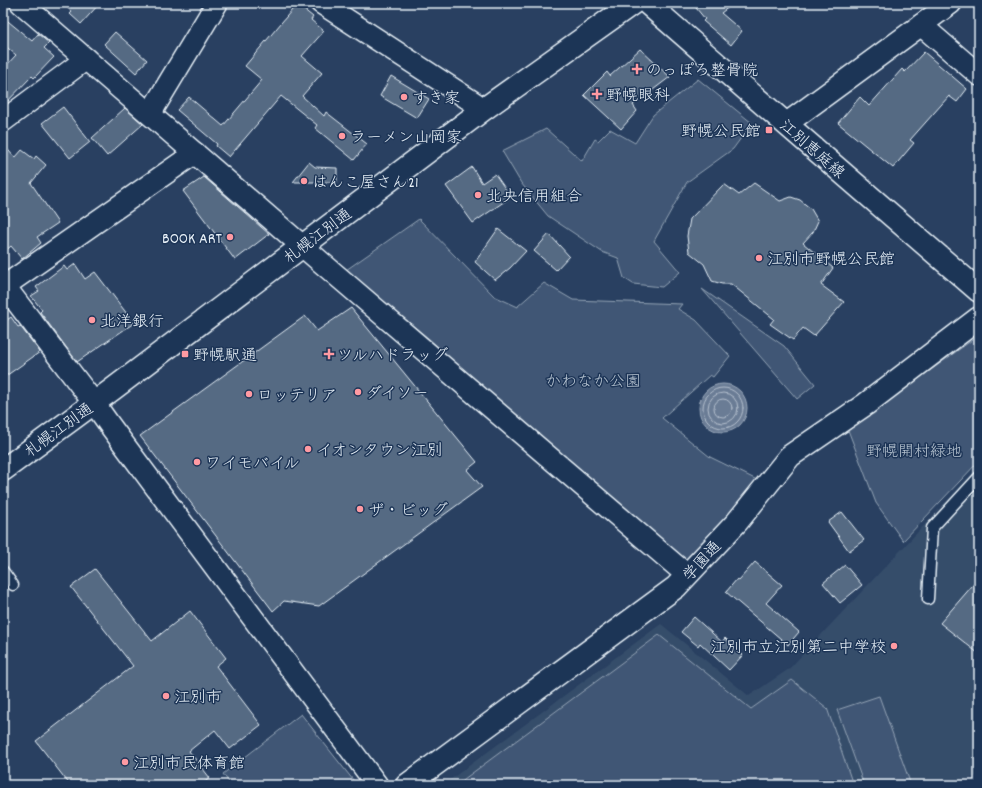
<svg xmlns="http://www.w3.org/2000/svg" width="982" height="788" font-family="Dekko,'Klee One',sans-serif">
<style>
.built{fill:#364d6b}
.green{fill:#415774;stroke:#94a4b6}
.water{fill:#6b7c95;stroke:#9dabbd}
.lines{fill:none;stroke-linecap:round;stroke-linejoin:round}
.shore{stroke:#b6c2d0;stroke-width:1}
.building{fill:#556a83;stroke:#e8f1f8}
.lane-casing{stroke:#e8f1f8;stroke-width:13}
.street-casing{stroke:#e8f1f8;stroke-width:24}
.secondary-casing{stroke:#e8f1f8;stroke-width:25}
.primary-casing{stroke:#e8f1f8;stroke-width:25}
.highway-casing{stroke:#e8f1f8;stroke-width:25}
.lane{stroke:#1d3557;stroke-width:10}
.street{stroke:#1d3557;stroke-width:21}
.secondary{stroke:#1d3557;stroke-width:22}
.primary{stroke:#1d3557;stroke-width:22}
.highway{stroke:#1d3557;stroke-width:22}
.poi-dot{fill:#ff9aa2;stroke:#1d3557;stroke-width:1.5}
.labels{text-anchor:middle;stroke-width:3;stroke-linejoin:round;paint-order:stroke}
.poi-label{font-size:16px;fill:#e8f1f8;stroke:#1d3557;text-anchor:start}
.street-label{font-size:16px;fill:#e8f1f8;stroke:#1d3557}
.park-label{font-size:16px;fill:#b6c3d0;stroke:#1d3557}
</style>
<rect width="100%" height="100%" fill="#294061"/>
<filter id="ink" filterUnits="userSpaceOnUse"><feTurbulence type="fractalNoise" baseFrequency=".025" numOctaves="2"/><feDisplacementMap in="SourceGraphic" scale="8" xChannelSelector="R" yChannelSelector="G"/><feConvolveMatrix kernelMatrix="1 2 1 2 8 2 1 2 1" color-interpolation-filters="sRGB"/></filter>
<g filter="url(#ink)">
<path class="built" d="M979 467V775L954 785H443L661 624 749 696 789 669Z"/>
<g class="green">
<path d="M698 79 752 123 733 149 687 182 654 241 680 272 662 287 633 284 624 278 618 258 602 252 548 216 521 183 502 151 546 129 582 161 595 139 598 141 610 129 635 143 653 115Z"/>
<path d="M419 219 494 296 518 307V306L544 283 573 300 682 304 678 309 696 320 730 356 713 377 710 375 662 418 710 457 759 481 720 529 681 564 428 338 346 270Z"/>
<path d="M702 289 784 346 815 384 797 399Z"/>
<path d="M979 335V461L903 541 876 503 848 430Z"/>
<path d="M659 635 751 709 792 680 827 708 853 785H456Z"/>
<path d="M879 696 911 785H864L837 710Z"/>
<path d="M301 714 357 785H231L223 774Z"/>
</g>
<circle class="water" cx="723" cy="408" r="24"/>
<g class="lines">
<g class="shore">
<circle cx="723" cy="408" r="20"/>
<circle cx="723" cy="408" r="15"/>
<circle cx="723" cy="408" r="9"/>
</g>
</g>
<g class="building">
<path d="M62 3H100L81 24 70 14 72 12Z"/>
<path d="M692 3H734L721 13 742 31 731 45 703 21 705 19Z"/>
<path d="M297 4 313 17 311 20 324 31 302 56 322 73 302 96 324 116 326 112 367 144 354 160 315 128 317 125 281 96 229 157 216 146 217 144 177 110 189 97 223 126 262 80 245 66Z"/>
<path d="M3 17 32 41 38 34 49 43 44 48 54 57 34 78 32 76 3 106V69L16 55 3 44Z"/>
<path d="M115 32 147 60 136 73 104 44Z"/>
<path d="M640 49 670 77 633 105 637 111 621 129 584 95 607 72 610 76Z"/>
<path d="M924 52 967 89 957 102 949 96 910 140 914 143 893 168 838 123 860 97 869 106 902 69 905 72Z"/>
<path d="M391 76 429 99 417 118 380 96Z"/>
<path d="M63 107 90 142 70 158 42 123Z"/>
<path d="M125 108 143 124 107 156 92 138Z"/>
<path d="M3 144 15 158 22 150 34 159 36 156 46 165 31 183 58 223 37 237 41 243 22 259 11 246 3 253Z"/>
<path d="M309 162 315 167 337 168V182H293Z"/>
<path d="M472 167 482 183 495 174 511 197 473 223 446 186Z"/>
<path d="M204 177 269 234 235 260 183 191Z"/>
<path d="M754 183 780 201 791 197 800 200 811 209 818 221 813 232 803 243 833 268 821 285 844 302 814 336 803 328 793 340 770 324 774 319 731 284H722L712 281 704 264 689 252 687 236 690 219 724 184 739 195Z"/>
<path d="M498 229 526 251 510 268 495 280 475 262Z"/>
<path d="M549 234 569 256 556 270 534 251Z"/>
<path d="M75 264 85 279 95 272 134 323 77 362 40 312 42 310 31 296 39 291 36 287 64 266 67 270Z"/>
<path d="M351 308 477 462 467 470 482 487 319 606 284 601 273 611 140 436 305 316 317 331Z"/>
<path d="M11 317 18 327 20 326 40 352 3 378V323Z"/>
<path d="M842 512 864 540 849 551 828 522Z"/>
<path d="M755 562 782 585 766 603 799 632 788 645 726 592 737 579 739 580Z"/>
<path d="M845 565 862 585 840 603 823 583Z"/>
<path d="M95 569 152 641 190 611 226 658 216 666 261 725 230 749 215 730 189 751 210 778 201 785H70L36 741 133 666 71 587Z"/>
<path d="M979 578V654L940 623Z"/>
<path d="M694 617 722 642 725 638 743 655 729 670 700 643 698 646 681 632Z"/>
</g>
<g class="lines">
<defs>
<g id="lane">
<path d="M3 571 13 585"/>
<path d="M928 599 932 528 979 477"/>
</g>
<g id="street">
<path d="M21 3 322 263 687 575"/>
<path d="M321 3 484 109"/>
<path d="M921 25 979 75"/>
<path d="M150 114 217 3"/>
<path d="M3 121 86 59"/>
<path d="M786 124 951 3"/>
<path d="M3 284 94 403 111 427 377 785"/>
<path d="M3 287 195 153"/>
</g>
<path id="secondary" d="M407 785 676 587 737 522 790 456 866 404 979 318"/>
<path id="primary" d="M647 3 786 124 979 291"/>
<path id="highway" d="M3 470 113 389 484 109 633 3"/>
</defs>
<use href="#lane" class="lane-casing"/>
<use href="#street" class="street-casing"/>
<use href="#secondary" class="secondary-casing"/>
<use href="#primary" class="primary-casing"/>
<use href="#highway" class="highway-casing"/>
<use href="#lane" class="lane"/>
<use href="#street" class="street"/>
<use href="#secondary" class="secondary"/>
<use href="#primary" class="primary"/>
<use href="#highway" class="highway"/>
</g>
</g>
<g class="poi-dot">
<path d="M635 63h4v4h4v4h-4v4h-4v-4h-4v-4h4z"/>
<path d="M595 88h4v4h4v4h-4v4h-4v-4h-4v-4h4z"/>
<circle cx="404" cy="97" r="4"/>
<rect x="765" y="126" width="8" height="8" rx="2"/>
<circle cx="342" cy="136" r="4"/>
<circle cx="304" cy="181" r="4"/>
<circle cx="478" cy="195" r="4"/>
<circle cx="230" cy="237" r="4"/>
<circle cx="759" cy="258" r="4"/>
<circle cx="92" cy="320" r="4"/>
<rect x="181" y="350" width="8" height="8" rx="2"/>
<path d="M327 348h4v4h4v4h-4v4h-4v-4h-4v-4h4z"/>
<circle cx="358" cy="392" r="4"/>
<circle cx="249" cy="394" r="4"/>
<circle cx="308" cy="449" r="4"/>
<circle cx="197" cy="462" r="4"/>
<circle cx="360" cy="509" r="4"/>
<circle cx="894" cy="646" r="4"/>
<circle cx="166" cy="696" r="4"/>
<circle cx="125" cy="762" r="4"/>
</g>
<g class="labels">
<g class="poi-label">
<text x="646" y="75">のっぽろ整骨院</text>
<text x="606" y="100">野幌眼科</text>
<text x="412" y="103">すき家</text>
<text x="761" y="136" text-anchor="end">野幌公民館</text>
<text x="350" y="142">ラーメン山岡家</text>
<text x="312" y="187">はんこ屋さん21</text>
<text x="486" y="201">北央信用組合</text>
<text x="222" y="243" text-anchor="end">BOOK ART</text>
<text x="767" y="264">江別市野幌公民館</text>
<text x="100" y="326">北洋銀行</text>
<text x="193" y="360">野幌駅通</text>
<text x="337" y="360">ツルハドラッグ</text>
<text x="366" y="398">ダイソー</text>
<text x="257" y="400">ロッテリア</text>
<text x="316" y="455">イオンタウン江別</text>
<text x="205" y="468">ワイモバイル</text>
<text x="368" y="515">ザ・ビッグ</text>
<text x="886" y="652" text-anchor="end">江別市立江別第二中学校</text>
<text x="174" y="702">江別市</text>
<text x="133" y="768">江別市民体育館</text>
</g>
<g class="street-label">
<text transform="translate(813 148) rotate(41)" y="6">江別恵庭線</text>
<text transform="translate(317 235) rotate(-37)" y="6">札幌江別通</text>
<text transform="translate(58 429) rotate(-36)" y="6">札幌江別通</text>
<text transform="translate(701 560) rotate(-47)" y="6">学園通</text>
</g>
<g class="park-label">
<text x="593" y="386">かわなか公園</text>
<text x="914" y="456">野幌開村緑地</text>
</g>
</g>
<rect width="982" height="788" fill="none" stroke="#1d3557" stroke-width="16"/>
<rect x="8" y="8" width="966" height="772" fill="none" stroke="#e8f1f8" stroke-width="1.5" filter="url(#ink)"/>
</svg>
